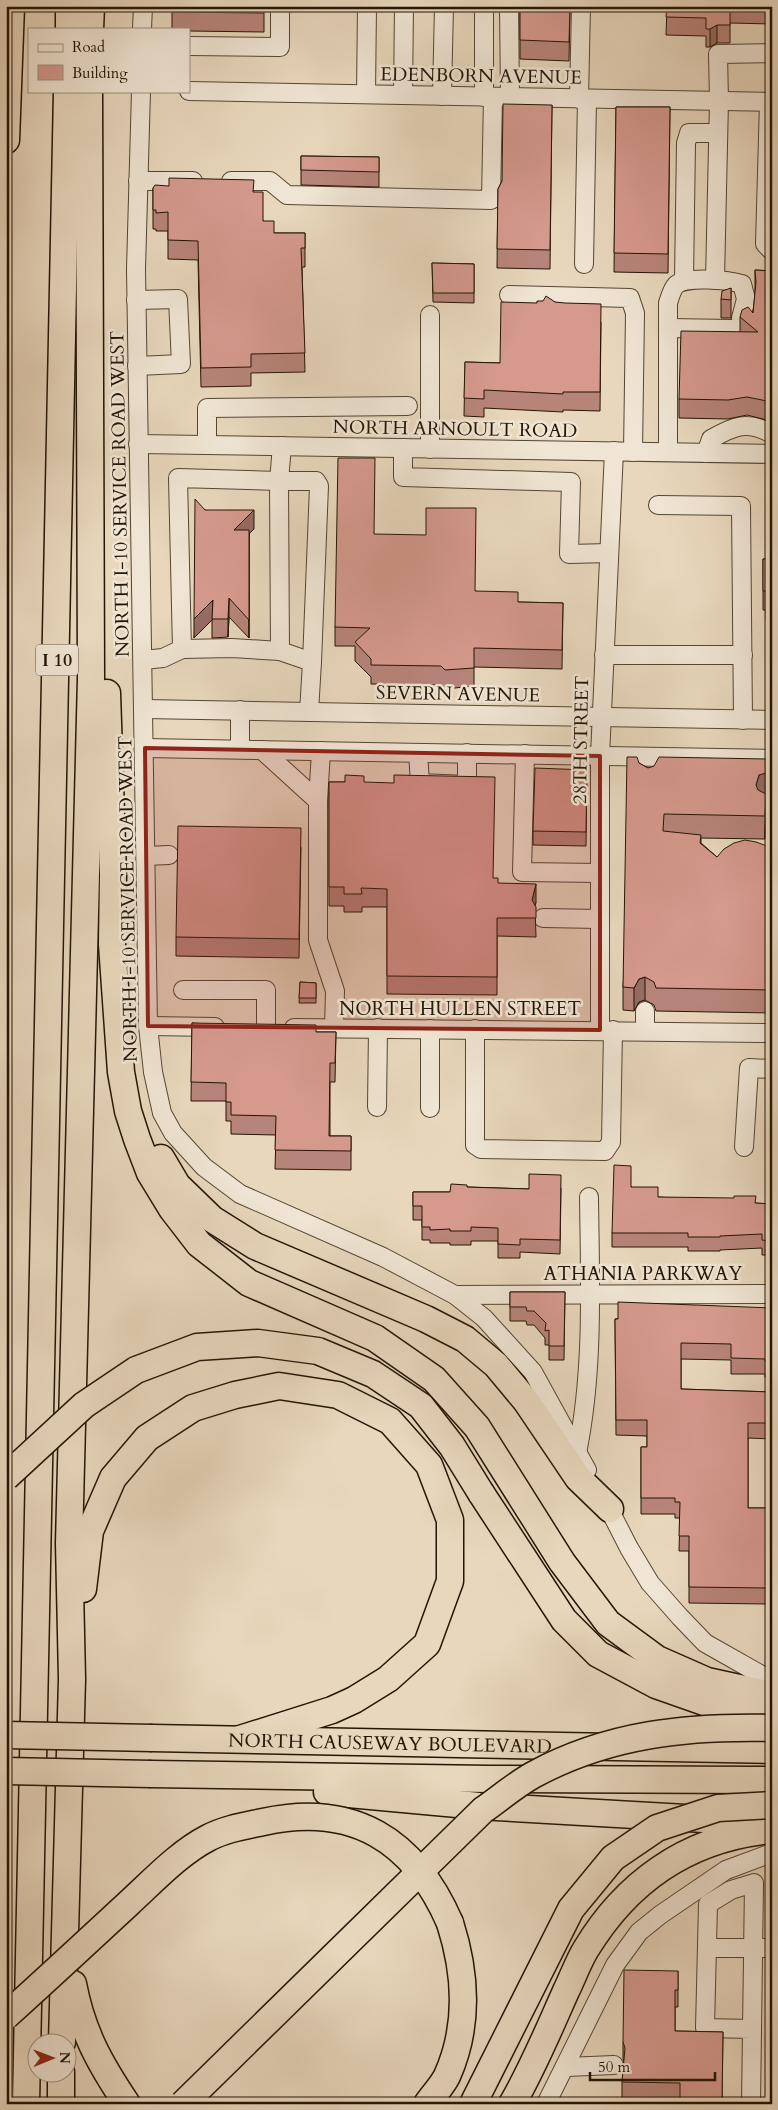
<svg xmlns="http://www.w3.org/2000/svg" width="778" height="2110" font-family="Cardo,serif">
<style>
.lines{fill:none;stroke-linecap:round;stroke-linejoin:round}
.minor-casing{stroke:#544633;stroke-width:20}
.highway-casing{stroke:#231505;stroke-width:29}
.minor{stroke:#f0e5d4;stroke-width:18}
.highway{stroke:#e8d7bd;stroke-width:26}
.highway-bridge-casing{stroke:#231505;stroke-width:29;stroke-linecap:butt}
.highway-bridge{stroke:#e8d7bd;stroke-width:26}
.wall{fill:#b7847a;stroke:#231505}
.shaded-wall{fill:#956b63;stroke:#231505}
.building{fill:#d5998e;stroke:#231505}
.marked{fill:#8f2418;fill-opacity:0.2;stroke:#8f2418;stroke-width:4;stroke-linejoin:round}
.labels{text-anchor:middle;stroke-width:5;stroke-linejoin:round;paint-order:stroke}
.shield{fill:#f0e5d4;stroke:#605343;stroke-width:1}
.shield-label{font-size:18px;font-weight:bold;fill:#231505}
.street-label{font-size:19px;fill:#231505;stroke:#f0e5d4}
</style>
<rect width="100%" height="100%" fill="#e8d7bd"/>
<filter id="stains"><feTurbulence type="fractalNoise" baseFrequency=".004" numOctaves="4"/><feColorMatrix values="0 0 0 0 .2 0 0 0 0 .09 0 0 0 0 .02 0 0 0 .5 -.17"/></filter>
<radialGradient id="worn" r=".72"><stop offset=".6" stop-color="#630" stop-opacity="0"/><stop offset="1" stop-color="#630" stop-opacity=".3"/></radialGradient>
<g class="lines">
<defs>
<g id="minor">
<path d="M509 6 510 97"/>
<path d="M142 29 143 6"/>
<path d="M189 46 280 47V6"/>
<path d="M141 91 136 269 148 1026 153 1072 162 1113 173 1133 204 1167 240 1194 383 1257 455 1295 484 1318 533 1372 587 1470"/>
<path d="M189 91 772 102"/>
<path d="M366 94 367 6"/>
<path d="M403 95 404 6"/>
<path d="M442 96 444 6"/>
<path d="M484 97V7"/>
<path d="M579 99 581 6"/>
<path d="M769 102 765 244 772 251"/>
<path d="M138 181H193"/>
<path d="M231 181H270L287 195 491 200 493 97"/>
<path d="M584 264 587 99"/>
<path d="M684 280 686 143 689 133H718"/>
<path d="M715 280 719 101 718 54 772 53"/>
<path d="M509 295 630 298 635 313 633 452"/>
<path d="M136 300 178 299 181 364 137 366"/>
<path d="M668 328 732 329"/>
<path d="M138 444 772 454"/>
<path d="M207 445V408L408 406"/>
<path d="M403 448V477L571 482 569 554 609 553"/>
<path d="M430 449V315"/>
<path d="M668 452V303C670 297 672 289 676 285 686 276 729 280 742 284L746 299 741 318"/>
<path d="M706 453 711 439C734 426 747 420 772 434"/>
<path d="M658 505 741 506 743 720"/>
<path d="M182 649 232 648 280 651 279 481H316L319 486 312 662"/>
<path d="M280 651 312 662 309 712"/>
<path d="M604 655H743"/>
<path d="M143 660 163 658 182 649 178 478 279 481 282 446"/>
<path d="M144 709 772 720"/>
<path d="M240 710V749"/>
<path d="M145 748 772 759"/>
<path d="M262 750 318 801"/>
<path d="M321 751 318 801V940L335 991 334 1028"/>
<path d="M418 753 420 783 467 785V753"/>
<path d="M525 754 522 872 600 873"/>
<path d="M766 806 772 808"/>
<path d="M146 856 169 855"/>
<path d="M543 918 600 919"/>
<path d="M183 990H266V1028"/>
<path d="M148 1026 215 1027"/>
<path d="M294 1028 772 1033"/>
<path d="M475 1029V1145L481 1149 605 1151 611 1142 613 1030"/>
<path d="M600 1030V756L614 451"/>
<path d="M645 1030V1011"/>
<path d="M377 1107 378 1028"/>
<path d="M430 1108V1029"/>
<path d="M744 1147 749 1068 772 1069"/>
<path d="M455 1295 772 1294"/>
<path d="M577 1453C594 1370 590 1282 589 1197"/>
<path d="M605 1501 629 1548 650 1583 680 1617 705 1643 772 1681"/>
<path d="M707 1948H772"/>
<path d="M566 2067 614 2065"/>
<path d="M546 2104 615 1965 639 1932 660 1915 726 1870 772 1853"/>
<path d="M751 2104 754 1883 731 1890 708 1904 705 2028 752 2029"/>
</g>
<g id="highway">
<path d="M69 29V6"/>
<path d="M90 29 91 6"/>
<path d="M6 140 11 6"/>
<path d="M107 693 113 874 112 944 121 1072 128 1111 137 1139 150 1173 172 1209 199 1244 249 1283 375 1338 434 1379 477 1427 562 1562 608 1623 657 1659 707 1681 772 1695"/>
<path d="M161 1158 177 1185 212 1219 255 1246 426 1319 465 1339 496 1365 526 1401 578 1478 610 1509"/>
<path d="M481 1493 564 1620 598 1654 656 1685 710 1704 764 1705"/>
<path d="M83 1589 90 1531 113 1478 147 1438 193 1408 235 1395 279 1386 338 1395 390 1421 429 1465 450 1520V1581L427 1644 388 1679 354 1700 332 1710 240 1739"/>
<path id="s1" d="M152 1738 772 1750"/>
<path d="M151 1774 489 1779 772 1780"/>
<path d="M327 1792 479 1806 772 1823"/>
<path d="M73 1984C82 2032 100 2064 127 2104"/>
<path d="M62 2042 72 1679 69 1543 91 678 89 91"/>
<path d="M26 2104 67 91"/>
<path d="M61 2104V2072"/>
<path d="M427 2104C433 2095 442 2086 447 2076 469 2027 466 1973 450 1923"/>
<path d="M512 2104C533 2068 549 2029 566 1991 573 1977 578 1962 586 1949 626 1883 685 1841 762 1831"/>
</g>
</defs>
<use href="#minor" class="minor-casing"/>
<use href="#highway" class="highway-casing"/>
<use href="#minor" class="minor"/>
<use href="#highway" class="highway"/>
<defs>
<g id="highway-bridge">
<path d="M6 1477 84 1405 136 1370 197 1347 258 1343 318 1351 373 1374 421 1406 452 1446 481 1493"/>
<path d="M6 1735 152 1738"/>
<path d="M6 1771 151 1774"/>
<path d="M6 2016C47 1979 88 1941 129 1903 153 1881 179 1853 208 1838 225 1829 244 1826 263 1822 353 1802 414 1840 450 1923"/>
<path d="M183 2104 483 1810C499 1799 515 1785 533 1775 608 1734 687 1726 772 1728"/>
<path d="M473 2104 571 1909 613 1858 657 1828 718 1808 772 1805"/>
</g>
</defs>
<use href="#highway-bridge" class="highway-bridge-casing"/>
<use href="#highway-bridge" class="highway-bridge"/>
</g>
<g class="wall">
<path d="M172 6H264V32L189 31V29H172Z"/>
<path d="M520 6H570L569 61 520 59Z"/>
<path d="M667 6H772V24L730 23V43H717L710 47H706V36L666 35Z"/>
<path d="M552 105 550 269 497 268 498 189 502 181Z"/>
<path d="M616 107H670L668 273 614 272Z"/>
<path d="M301 156 379 157V187L301 185Z"/>
<path d="M153 188 254 192 263 221 274 233H305V267H302L305 372 251 373V386L201 387 198 260 168 259V231H156V229H153Z"/>
<path d="M432 263 474 264V303L433 302Z"/>
<path d="M755 270 772 271V420H767L747 415 728 419 679 418V399L740 332V317L753 313 755 293Z"/>
<path d="M731 288V318H721V299Z"/>
<path d="M555 302 601 322 600 411 563 410V412L484 408V417L464 416 465 362 500 363 537 303Z"/>
<path d="M205 510 254 529 249 534V638L229 617 228 637 212 638V619L194 638Z"/>
<path d="M772 530V620H766V610H763V559H771Z"/>
<path d="M374 534 475 591 518 602 563 603 562 669 474 667V686L445 689 441 685 371 684V677L355 661V646H335V627Z"/>
<path d="M639 763 648 768 766 796 765 839 701 838V843L717 857 772 850V1013L656 1011 654 1005 645 1000 639 1002 634 1011 623 1010V987Z"/>
<path d="M587 770 586 846 533 845V831Z"/>
<path d="M329 782H364L493 878 498 883 536 902 535 906 536 937 497 936V995L387 994V907H362V912H344V906H329Z"/>
<path d="M301 847 299 958 176 956V937Z"/>
<path d="M300 982 316 983V1003H299Z"/>
<path d="M192 1023 316 1032H336L335 1082H330V1136H351V1170L275 1169 276 1135 231 1134V1121H226V1101H191Z"/>
<path d="M769 1080H772V1172H768Z"/>
<path d="M467 1187 529 1189 561 1188 560 1254 520 1252V1258H498V1241H471V1245H450V1243H430V1240H422V1220H413V1192H450Z"/>
<path d="M631 1187 658 1197 755 1203 772 1204V1255H762V1248L720 1250V1251H688V1247H612V1233Z"/>
<path d="M510 1292H565L564 1360H549V1345H545V1338L534 1325H527L526 1321H510Z"/>
<path d="M772 1308V1377H765V1374H731V1360L681 1359V1389L772 1392V1439L748 1438V1508H767V1604L689 1603V1551H679L680 1518H675V1514H641V1447H647V1436L616 1435 615 1319Z"/>
<path d="M678 1971V2007H675V2031L723 2032 722 2104H680V2100L622 2099V2082L624 2062 623 2059V2042Z"/>
</g>
<g class="shaded-wall">
<path d="M717 25V43L710 47V29Z"/>
<path d="M254 510V529L249 534V638V534L234 530Z"/>
<path d="M229 598V617L228 637V619Z"/>
<path d="M213 600V619L194 638V619Z"/>
<path d="M766 759V782L765 839 766 796 759 798 756 785 759 775Z"/>
<path d="M536 884V902L532 918V900Z"/>
<path d="M645 977V1000L639 1002 634 1011V988L639 979Z"/>
</g>
<g class="building">
<path d="M172 6H264V13L172 12Z"/>
<path d="M520 6H570L569 42 520 40Z"/>
<path d="M667 6H730V25H717L710 29H706V18L666 17Z"/>
<path d="M503 104 552 105 550 250 497 249 498 189 502 181Z"/>
<path d="M616 107H670L668 254 614 253Z"/>
<path d="M301 156 379 157V172L301 170Z"/>
<path d="M169 178 254 180 253 192H263V221H274V233H305V248H301L305 353 251 354V367L201 368 198 241 168 240V212L156 213V210H153V188L155 185 169 186Z"/>
<path d="M432 263 474 264V293H433Z"/>
<path d="M755 270 772 271V401H767L747 397 728 400 679 399 681 331 758 332 740 317 742 310 748 307 753 313 756 282Z"/>
<path d="M731 288V300L721 299 722 291Z"/>
<path d="M546 296 555 302 565 303 601 304 600 392H563V394L484 390V399L464 398 465 362 500 363 501 302 537 303V301H543Z"/>
<path d="M338 458H375L374 534 426 535V508H476L475 591 518 592V602L563 603 562 650 474 648V668L445 670 441 666 371 665V659L355 642 370 628 335 627Z"/>
<path d="M195 499 205 510H254L234 530H249V620L229 598 228 619H212L213 600 194 619Z"/>
<path d="M771 530 772 601H766L767 591H763V559H771Z"/>
<path d="M627 757H637L639 763 648 768 654 766 659 757 766 759V773L759 775 756 785 758 790 766 794 765 816 664 814 663 831 701 835 700 843 717 857 724 849 734 843 745 840 756 842 767 846 772 850V990L656 988 654 982 645 977 639 979 634 988 623 987Z"/>
<path d="M535 768 587 770 586 832 533 831Z"/>
<path d="M345 775 364 776V782L394 783V775L495 777 493 878H498V883L536 884 532 900 536 907V918H497V977L387 976V889L361 888 362 894H344V887H329V782H345Z"/>
<path d="M178 826 301 828 299 939 176 937Z"/>
<path d="M300 982 316 983V998H299Z"/>
<path d="M192 1023 316 1025V1032H336L335 1063H330L329 1136H351V1151L275 1150 276 1116 231 1115V1102H226V1083L191 1082Z"/>
<path d="M769 1080H772V1158H768Z"/>
<path d="M614 1165 631 1166V1187H658V1197L734 1198V1196H756L755 1203 772 1204V1241L762 1240V1234L720 1236V1237H688V1233H612Z"/>
<path d="M529 1174 561 1175 560 1240 520 1239V1245L498 1244V1228L471 1227V1231H450V1229L430 1230V1227H422V1206H413V1192H450L451 1184 467 1185V1187L529 1189Z"/>
<path d="M510 1292H565L564 1346H549V1330L545 1331 546 1323 534 1311H527L526 1307H510Z"/>
<path d="M618 1302 772 1308V1362L765 1361V1359L731 1358V1344L681 1343V1389L772 1392V1423H748V1508H767V1588L689 1587V1536H679L680 1502H675V1498H641V1447H647V1420H616L615 1319H618Z"/>
<path d="M624 1970 678 1971V1990H675V2031L723 2032 722 2101 680 2100V2083L622 2082 625 2048 623 2042Z"/>
</g>
<path class="marked" d="M145 748 600 756V1030L148 1026Z"/>
<g class="labels">
<rect class="shield" x="36" y="644.5" width="42" height="31" rx="4"/>
<g class="shield-label">
<text x="57" y="666">I 10</text>
</g>
<g class="street-label">
<text transform="translate(481 75) rotate(1)" y="7">EDENBORN AVENUE</text>
<text transform="translate(455 428) rotate(1)" y="7">NORTH ARNOULT ROAD</text>
<text transform="translate(119 494) rotate(-91)" y="7">NORTH I-10 SERVICE ROAD WEST</text>
<text transform="translate(458 693) rotate(1)" y="7">SEVERN AVENUE</text>
<text transform="translate(580 740) rotate(-89)" y="7">28TH STREET</text>
<text transform="translate(127 899) rotate(-91)" y="7">NORTH I-10 SERVICE ROAD WEST</text>
<text x="460" y="1015">NORTH HULLEN STREET</text>
<text x="643" y="1280">ATHANIA PARKWAY</text>
<text dy="7" stroke="none"><textPath href="#s1" startOffset="238">NORTH CAUSEWAY BOULEVARD</textPath></text>
</g>
</g>
<rect width="778" height="2110" fill="none" stroke="#e8d7bd" stroke-width="25"/>
<rect x="8" y="8" width="763" height="2095" fill="none" stroke="#231505" stroke-width="2.5"/>
<rect x="12" y="12" width="753" height="2085" fill="none" stroke="#231505"/>
<rect x="28" y="28" width="162" height="65" fill="#f0e5d4" stroke="#9e9281"/>
<rect x="38" y="44" width="25" height="8" fill="#f0e5d4" stroke="#9e9281"/>
<text x="72" y="52" font-size="15" fill="#231505">Road</text>
<rect x="38" y="65" width="25" height="15" fill="#d5998e" stroke="#9e9281"/>
<text x="72" y="78" font-size="15" fill="#231505">Building</text>
<g transform="translate(52 2058) rotate(89)"><circle r="24" fill="#f0e5d4" stroke="#9e9281"/>
<path d="M0-4L9 19L0 12L-9 19Z" fill="#8f2418"/>
<text y="-8" font-size="14" font-weight="bold" text-anchor="middle" fill="#231505">N</text>
</g>
<path d="M590 2072v8h125v-8" fill="none" stroke="#231505" stroke-width="2.5"/>
<text x="598" y="2072" font-size="15" fill="#231505" stroke="#f0e5d4" stroke-width="4" paint-order="stroke">50 m</text>
<rect width="100%" height="100%" filter="url(#stains)"/>
<rect width="100%" height="100%" fill="url(#worn)"/>
</svg>
